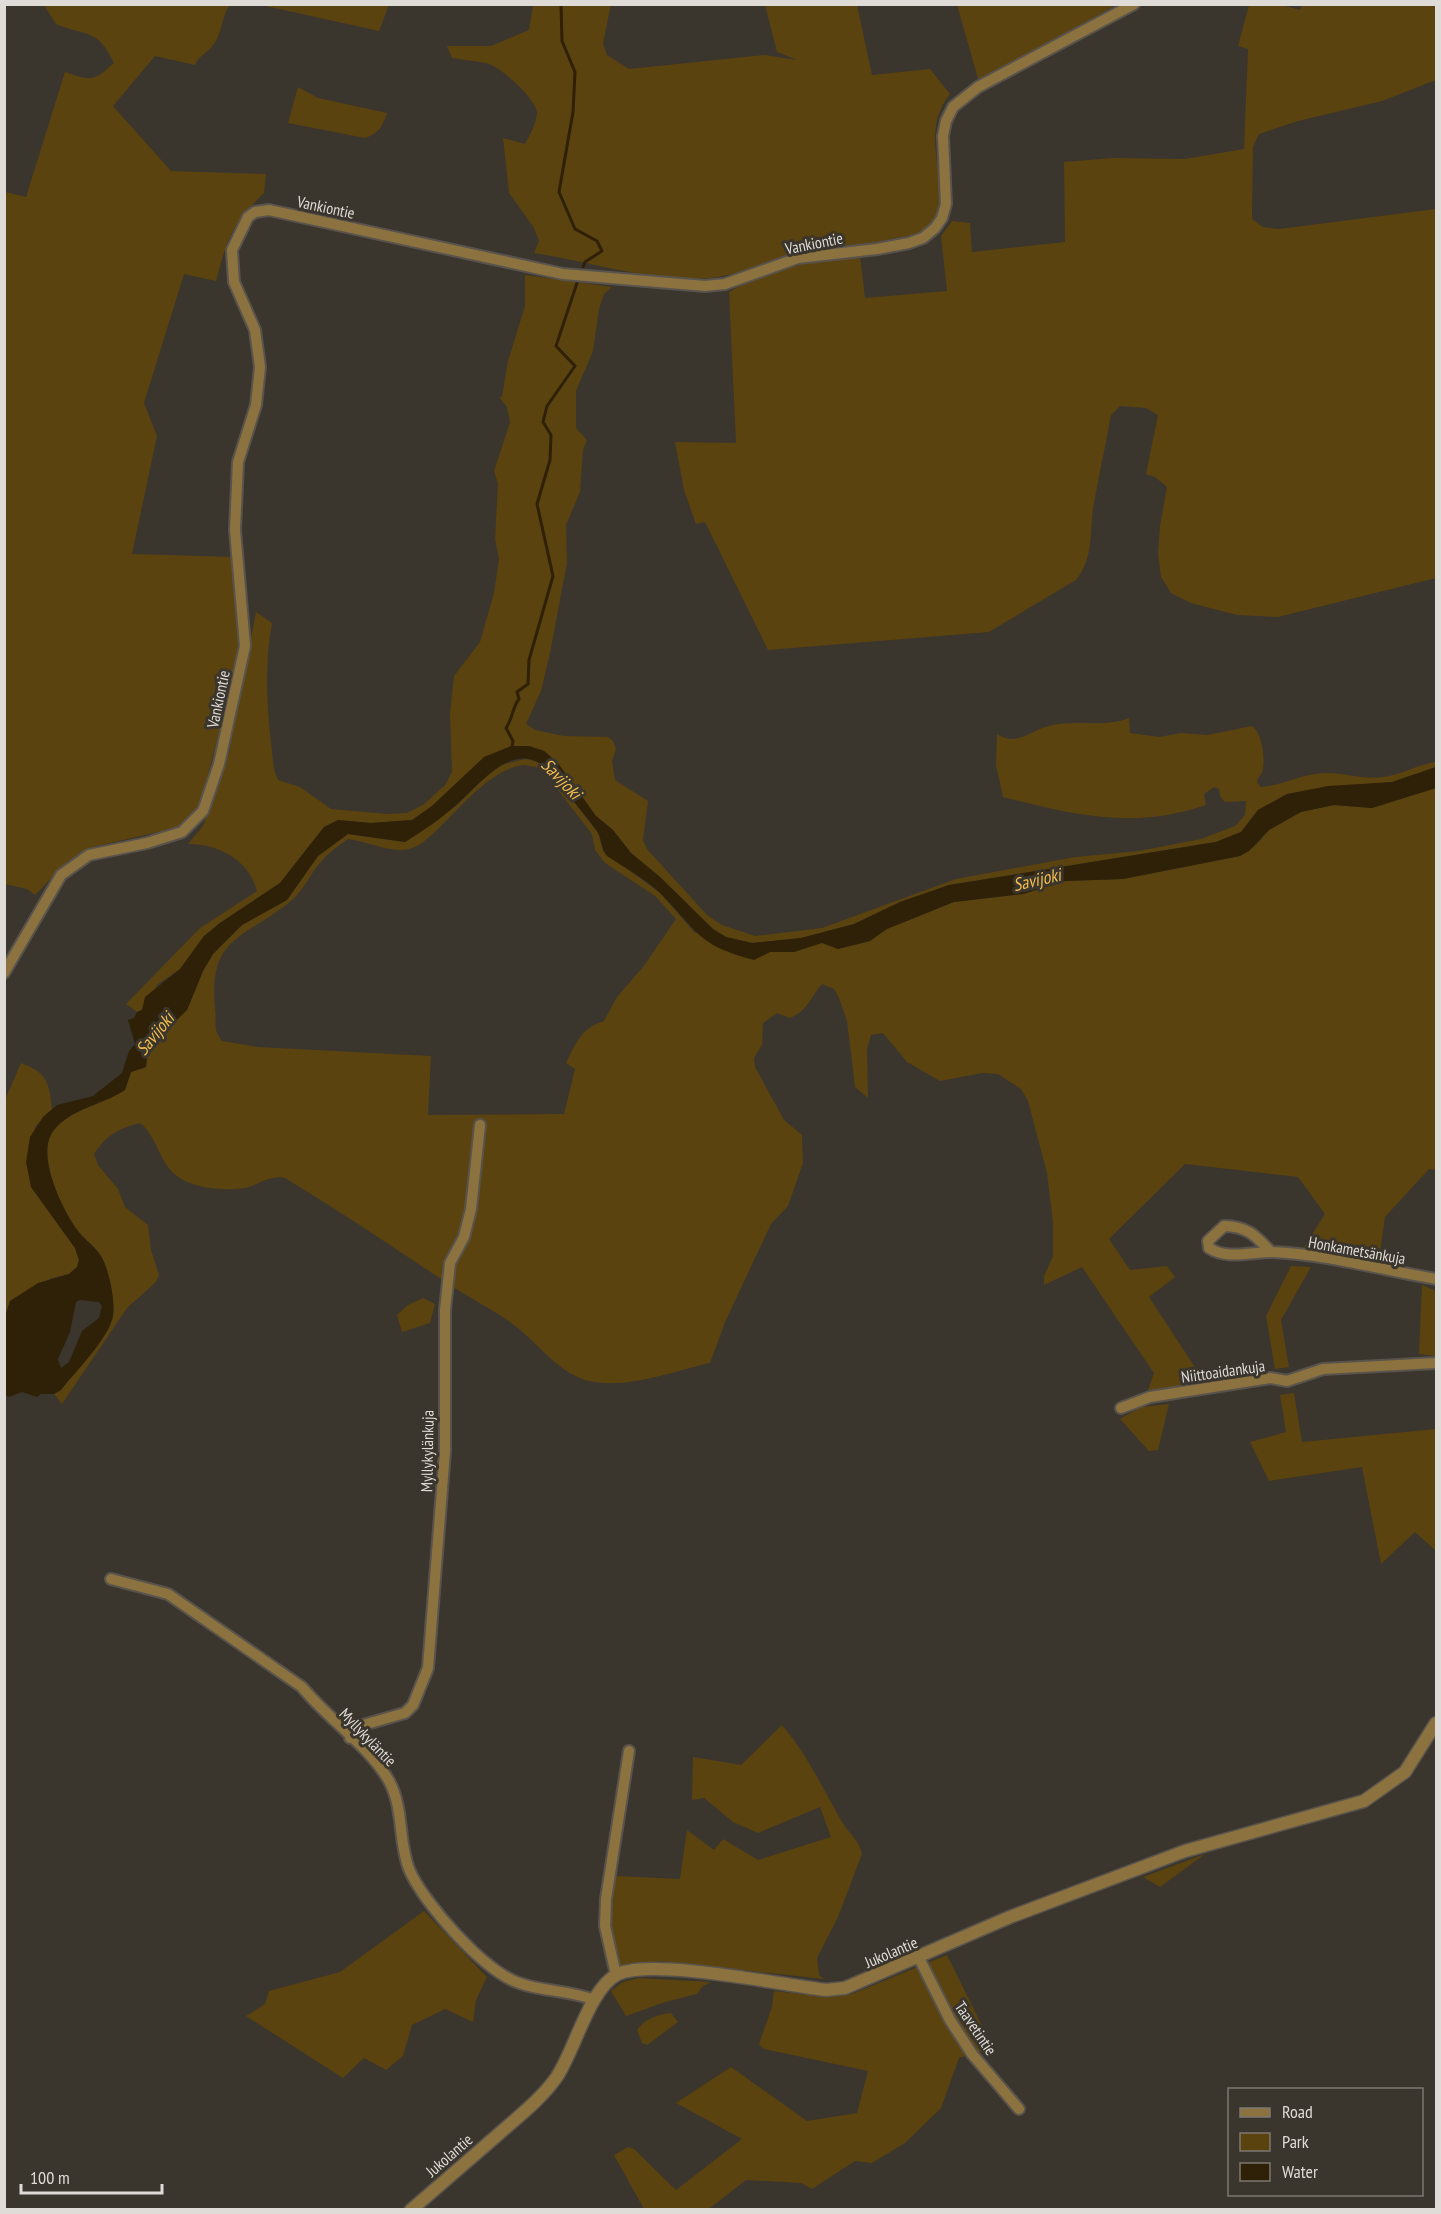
<svg xmlns="http://www.w3.org/2000/svg" width="1441" height="2214" font-family="'PT Sans Narrow',sans-serif">
<style>
.green{fill:#5b430f;fill-rule:evenodd}
.water{fill:#2e2107;fill-rule:evenodd}
.lines{fill:none;stroke-linecap:round;stroke-linejoin:round}
.stream{stroke:#2e2107;stroke-width:3}
.minor-casing{stroke:#58534c;stroke-width:14}
.tertiary-casing{stroke:#58534c;stroke-width:15}
.minor{stroke:#8c723e;stroke-width:10}
.tertiary{stroke:#8c723e;stroke-width:12}
.labels{text-anchor:middle;stroke-width:6;stroke-linejoin:round;paint-order:stroke}
.street-label{font-size:16px;fill:#dfdcd7;stroke:#3a352d}
.water-label{font-size:18px;font-style:italic;fill:#f3bd4b;stroke:#3a352d}
</style>
<rect width="100%" height="100%" fill="#3a352d"/>
<g class="green">
<path d="M611 4 603 44 607 55 629 69 765 55 797 60 777 52 765 5H857L872 75 930 69 950 94C915 138 955 189 936 221 927 235 905 236 891 239 865 245 840 246 814 251 774 258 737 279 695 279 641 279 587 261 534 253L539 241 534 228 509 193 503 138 525 144C530 134 536 125 537 113 537 100 502 68 489 64 477 61 464 60 452 58L447 46H491L529 30 533 5Z"/>
<path d="M1302 4 1436 5V80L1382 101 1298 121 1259 134 1253 147 1252 213V219L1263 227 1279 229 1436 209V578L1278 617 1237 615 1191 603 1171 593 1161 577 1158 554 1160 526 1167 487 1155 477 1146 474 1158 415 1146 408 1120 406 1111 415C1106 444 1099 474 1094 503 1089 529 1095 557 1076 580L989 632 768 650 705 522 696 524 684 490 675 442 736 443 729 292C769 268 814 261 860 255L865 298 947 291 941 236 952 221 970 223 972 252 1065 242 1064 162 1113 158 1185 159 1244 149 1248 49 1238 46 1249 5H1282L1300 10Z"/>
<path d="M44 5H230C221 17 223 31 214 44 208 53 199 55 195 65L155 56 113 106 171 171 266 174 264 193C232 224 227 239 216 281L184 274 144 403 157 436 132 554 235 557 239 641 229 696 199 808 180 827 93 847 67 862 35 895 27 889 5 884V192L26 197 65 72C92 81 93 82 114 63 97 28 88 37 56 24Z"/>
<path d="M261 5H389L379 31Z"/>
<path d="M957 5 1112 4 1116 5 979 82Z"/>
<path d="M298 87 318 98 387 113C383 126 378 134 365 138L288 123Z"/>
<path d="M525 275 612 287 604 294 599 309 593 351 576 391V428L587 440 583 450 580 492 566 525 567 563 550 653 541 691 526 724 535 730 564 736 608 737 613 741 616 749 612 761 615 780 648 801 643 840 647 849 707 915 722 925 755 936 822 928 956 879 1075 857 1139 851 1201 839 1235 826 1245 815 1246 801 1225 802 1220 796 1219 789 1214 787 1204 794 1206 805C1133 830 1075 815 1003 797L996 765 997 734C1015 746 1028 733 1045 727 1072 718 1102 729 1129 718L1130 733 1159 737 1181 733 1207 735 1252 726C1262 733 1265 757 1263 768 1263 773 1259 776 1257 781L1260 787C1282 786 1301 774 1323 773 1344 772 1362 780 1383 777 1402 775 1418 764 1436 762V767L1392 782 1287 794 1258 810 1241 832 1216 842 949 885 900 902 854 924 801 938 752 943 726 937 713 929 660 877 631 853 613 830 596 816 557 762 544 751 529 746H512L484 758 432 806 412 820 371 823 338 820 324 827 280 883 220 923 204 936 180 969 158 984 142 1010 137 1012 126 1004 200 928 257 891C249 860 219 844 188 844L203 826 229 753 256 612 272 623C263 673 268 719 274 769L278 780 300 787 331 809 388 814 407 813 423 805 445 785 452 772 450 713 454 676 480 642 494 593 499 559 495 539 498 484 494 471 510 422 507 407 499 397H502L508 361 525 306Z"/>
<path d="M525 759 539 762 552 774 598 833 603 851 660 893 694 932 758 957 770 952H794L819 943H828L838 949 870 941 886 929 954 902 1023 894 1065 881 1123 879 1240 856 1256 845 1269 830 1300 812 1334 805 1372 808 1436 788V1170L1429 1169 1385 1217 1379 1260 1304 1247 1325 1214 1298 1177 1185 1164 1109 1239 1130 1270 1167 1266 1175 1277 1149 1297 1204 1381 1147 1393 1154 1373 1082 1267 1044 1285V1276L1053 1256V1223L1047 1173 1028 1101 1021 1089 998 1074 982 1073 940 1081 907 1062 883 1033 871 1035 867 1049 868 1098 855 1087 847 1021 839 998 834 989 822 984C811 996 808 1011 790 1018L777 1013 763 1023 762 1045 754 1058 755 1067 784 1120 802 1135 803 1163 788 1206 771 1224 726 1320 710 1363C674 1371 631 1388 594 1382 560 1377 537 1341 510 1322 493 1310 474 1300 456 1289 399 1251 343 1213 285 1178 272 1175 261 1183 249 1187 230 1192 193 1189 177 1176 159 1163 157 1136 140 1123 117 1129 107 1135 94 1154L98 1165 118 1189 125 1207 148 1225 151 1250 159 1275 156 1282 127 1308 62 1404 54 1394 61 1390C75 1372 109 1338 113 1316 115 1299 110 1277 104 1262 98 1247 83 1240 75 1227 61 1206 35 1153 54 1130 72 1108 102 1105 125 1090L131 1072 146 1067 148 1048 187 1010 203 971 213 954 242 925 287 900 318 856 348 834 405 842 456 806 497 766ZM525 765 541 768 592 834 595 850 605 863 655 896 676 919 643 967 617 997 604 1021C581 1028 576 1043 566 1063L575 1069 564 1114 428 1115 431 1056 257 1047 222 1041C212 1029 217 1021 215 1007 208 934 248 938 292 900 304 890 310 874 320 863 328 853 338 846 348 839 368 841 393 855 412 848 421 846 431 835 438 829 461 807 493 767 525 765Z"/>
<path d="M21 1063C48 1073 49 1083 52 1109L35 1127 31 1187 75 1248 79 1260 77 1267 69 1274 52 1278 10 1301 5 1316V1100Z"/>
<path d="M1291 1266 1311 1267 1281 1320 1289 1367 1275 1369 1266 1316Z"/>
<path d="M1422 1285 1434 1290 1436 1295V1356L1419 1354Z"/>
<path d="M423 1298 435 1304 430 1323 402 1332 397 1315 408 1305Z"/>
<path d="M1294 1393 1302 1442 1436 1429V1551L1415 1532 1381 1564 1362 1467 1269 1481 1250 1442 1286 1432 1280 1395Z"/>
<path d="M1169 1404 1158 1450 1149 1451 1120 1419 1141 1407Z"/>
<path d="M782 1725C807 1754 823 1789 842 1822 849 1833 860 1842 862 1854L838 1917 817 1958 819 1975 824 1979 659 1961 618 1968C611 1932 608 1911 616 1876L680 1879 687 1830 714 1850 723 1839 758 1860 831 1837 820 1807 758 1833 733 1822 704 1798 692 1800 693 1757 741 1765Z"/>
<path d="M1205 1854 1160 1887 1143 1877Z"/>
<path d="M424 1911 487 1977 476 2000 473 2022 445 2009 412 2025 403 2056 386 2070 364 2058 343 2078 246 2016 265 2004 269 1991 340 1972Z"/>
<path d="M947 1955 990 2042 972 2062 965 2056 959 2058 941 2108 905 2143 872 2163 855 2161 812 2189 801 2183 746 2180 709 2209H644L614 2155 628 2147 634 2149 676 2190 742 2139 676 2103 731 2067 807 2121 857 2113 868 2071 764 2049 759 2044 772 2007 774 1991 827 1997 852 1994Z"/>
<path d="M638 1978 711 1982 703 1986 697 1994 665 2002 626 2016 611 1991 623 1982Z"/>
<path d="M671 2013 678 2022 647 2045 642 2043 637 2030C644 2019 659 2014 671 2013Z"/>
</g>
<path class="water" d="M511 746H529L544 751 557 762 596 816 613 830 631 853 660 877 713 929 726 937 752 943 801 938 854 924 900 902 949 885 1216 842 1241 832 1258 810 1287 794 1328 786 1392 782 1436 767V788L1372 808 1334 805 1301 812 1269 830 1249 851 1240 856 1123 879 1065 881 1023 894 954 902 887 929 870 941 838 949 822 943 794 952H770L754 960C697 945 699 932 661 894 646 879 625 868 607 856 601 849 602 839 597 831 584 813 568 795 554 777 520 732 484 780 457 804 441 819 423 831 405 842L348 834 318 856 287 900 242 925 213 954 203 971 187 1010 148 1048 146 1067 131 1072 125 1090C102 1105 72 1108 54 1130 35 1153 61 1206 75 1227 83 1240 98 1247 104 1262 110 1277 115 1299 113 1316 109 1338 75 1372 61 1390L54 1394H41L37 1397 22 1392 9 1397 5 1395V1316L10 1301 38 1283 69 1274 77 1267 79 1260 75 1248 31 1187 26 1162 30 1137 43 1117 57 1105 93 1096 122 1073 129 1051 135 1044 128 1020 134 1018 137 1012 142 1010 145 997 180 969 204 936 220 923 280 883 324 827 338 820 371 823 412 820 432 806 484 757ZM80 1300 99 1302 102 1306 99 1318 82 1331 69 1362 61 1368 58 1359 70 1332 76 1302Z"/>
<g class="lines">
<g class="stream">
<path d="M561 4 562 41 575 72 573 112 559 192 575 229 597 241 602 251 585 262 583 267"/>
<path d="M512 747 513 741 506 728C513 718 512 708 519 699L517 692 528 684 529 660 553 576 537 504 550 460 551 435 543 422 547 406 575 366 556 346 577 283"/>
</g>
<defs>
<g id="minor">
<path d="M4 973 61 875 89 855 147 843 182 832 203 811 219 764 245 646 235 530 238 462 256 405 260 367 255 330 234 282 232 250 248 217 255 212 269 210 563 274 705 286 725 284 798 258 877 249 909 243 923 238 935 228 942 218 946 204 943 136 946 121 953 107 978 87 1134 4"/>
<path d="M1271 1252C1256 1236 1247 1226 1224 1226L1208 1241 1209 1248C1227 1260 1251 1252 1272 1252 1327 1254 1382 1270 1436 1279"/>
<path d="M1121 1408 1150 1397 1270 1378 1287 1381 1323 1369 1436 1363"/>
<path d="M111 1579 168 1594 302 1687C327 1718 371 1748 389 1781 404 1808 398 1841 409 1869 423 1903 484 1971 519 1983 543 1992 570 1990 594 2000"/>
<path d="M350 1738 363 1725 405 1713 413 1705 428 1668 445 1451V1310L450 1263 464 1237 471 1209 480 1125"/>
<path d="M919 1958 950 2020 972 2054 1019 2109"/>
<path d="M616 1975 605 1926 606 1899 629 1751"/>
</g>
<path id="tertiary" d="M411 2210C441 2184 471 2158 501 2132 519 2116 541 2099 556 2078 575 2051 589 1988 618 1974 654 1958 782 1985 826 1990L845 1988 1010 1917 1185 1851 1364 1801 1405 1772 1436 1723"/>
</defs>
<use href="#minor" class="minor-casing"/>
<use href="#tertiary" class="tertiary-casing"/>
<use href="#minor" class="minor"/>
<use href="#tertiary" class="tertiary"/>
</g>
<g class="labels">
<g class="street-label">
<text transform="translate(326 207) rotate(12)" y="6">Vankiontie</text>
<text transform="translate(814 243) rotate(-11)" y="6">Vankiontie</text>
<text transform="translate(218 699) rotate(-78)" y="6">Vankiontie</text>
<text transform="translate(1357 1250) rotate(10)" y="6">Honkametsänkuja</text>
<text transform="translate(1223 1371) rotate(-8)" y="6">Niittoaidankuja</text>
<text transform="translate(427 1451) rotate(-89)" y="6">Myllykylänkuja</text>
<text transform="translate(368 1737) rotate(46)" y="6">Myllykyläntie</text>
<text transform="translate(891 1952) rotate(-23)" y="6">Jukolantie</text>
<text transform="translate(976 2028) rotate(56)" y="6">Taavetintie</text>
<text transform="translate(449 2155) rotate(-41)" y="6">Jukolantie</text>
</g>
<g class="water-label">
<text transform="translate(561 779) rotate(46)" y="6">Savijoki</text>
<text transform="translate(1037 880) rotate(-13)" y="6">Savijoki</text>
<text transform="translate(155 1034) rotate(-51)" y="6">Savijoki</text>
</g>
</g>
<rect width="1441" height="2214" fill="none" stroke="#dfdcd7" stroke-width="12"/>
<rect x="1228" y="2088" width="195" height="108" fill="#3a352d" stroke="#7c7871" stroke-width="1.5"/>
<rect x="1240" y="2108" width="30" height="9" fill="#8c723e" stroke="#7c7871" stroke-width="1.5"/>
<text x="1282" y="2118" font-size="18" fill="#dfdcd7">Road</text>
<rect x="1240" y="2133" width="30" height="18" fill="#5b430f" stroke="#7c7871" stroke-width="1.5"/>
<text x="1282" y="2148" font-size="18" fill="#dfdcd7">Park</text>
<rect x="1240" y="2163" width="30" height="18" fill="#2e2107" stroke="#7c7871" stroke-width="1.5"/>
<text x="1282" y="2178" font-size="18" fill="#dfdcd7">Water</text>
<path d="M21 2184v9h141v-9" fill="none" stroke="#dfdcd7" stroke-width="3"/>
<text x="30" y="2184" font-size="18" fill="#dfdcd7" stroke="#3a352d" stroke-width="4.5" paint-order="stroke">100 m</text>
</svg>
